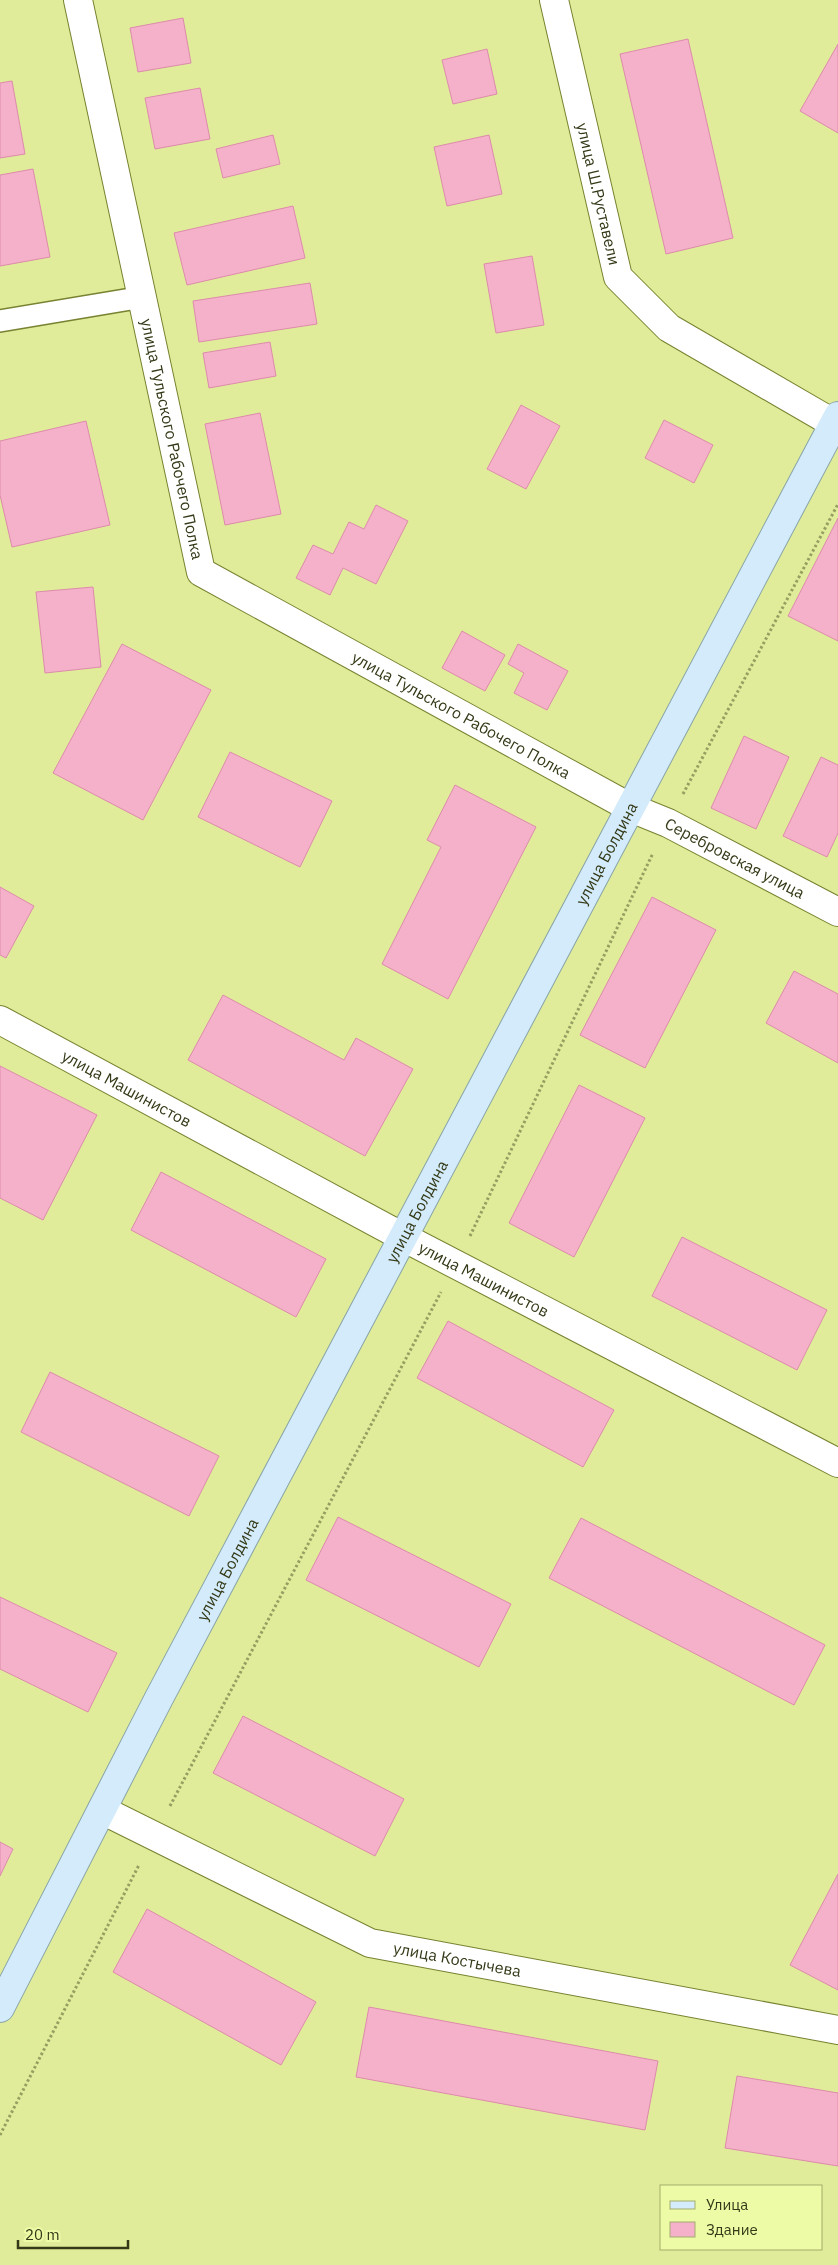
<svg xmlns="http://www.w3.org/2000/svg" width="838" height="2265" font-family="'IBM Plex Sans',sans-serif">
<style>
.building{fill:#f5b1ca;stroke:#dd8bab}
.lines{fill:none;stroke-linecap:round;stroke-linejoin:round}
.service-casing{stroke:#788230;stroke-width:24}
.minor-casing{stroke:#788230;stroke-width:30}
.primary-casing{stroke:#88a4a8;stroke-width:30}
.path{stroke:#969f61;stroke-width:3;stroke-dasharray:2.5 2.5;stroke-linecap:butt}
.service{stroke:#fff;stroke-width:21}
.minor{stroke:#fff;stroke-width:28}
.primary{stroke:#d3ebfa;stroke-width:28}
.labels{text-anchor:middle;stroke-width:4;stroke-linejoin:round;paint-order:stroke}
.street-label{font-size:16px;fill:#343917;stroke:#edfaa6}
</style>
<rect width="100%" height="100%" fill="#e0ec99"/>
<g class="building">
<path d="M183 18 191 63 138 72 130 28Z"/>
<path d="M688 39 733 238 666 254 620 54Z"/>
<path d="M838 44V133L800 111Z"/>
<path d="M487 49 497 94 453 104 442 60Z"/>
<path d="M12 81 25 154 0 158V83Z"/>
<path d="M200 88 210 139 155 149 145 98Z"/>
<path d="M273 135 280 164 223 178 216 149Z"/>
<path d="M489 135 502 194 447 206 434 147Z"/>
<path d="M33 169 50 257 0 266V175Z"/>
<path d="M293 206 305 258 187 285 174 233Z"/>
<path d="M532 256 544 325 496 333 484 264Z"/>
<path d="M310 283 317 324 199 342 193 301Z"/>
<path d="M270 342 276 376 209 388 203 353Z"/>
<path d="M521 405 560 426 526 489 487 469Z"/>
<path d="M260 413 281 514 225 525 205 424Z"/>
<path d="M664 420 713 445 694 483 645 458Z"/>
<path d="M86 421 110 525 12 547 0 495V441Z"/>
<path d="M376 505 408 521 376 584 343 568 330 595 296 578 313 545 333 554 349 522 364 529Z"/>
<path d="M838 518V641L788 616Z"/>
<path d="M93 587 101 667 45 673 36 592Z"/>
<path d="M462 631 505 655 485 691 442 668Z"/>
<path d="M122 644 211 690 143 820 53 773Z"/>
<path d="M518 644 568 671 547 710 514 693 524 673 508 664Z"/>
<path d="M744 736 789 757 756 829 711 808Z"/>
<path d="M230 752 332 801 300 867 198 817Z"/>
<path d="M821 757 838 765V833L827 857 783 836Z"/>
<path d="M455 785 536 827 448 999 382 964 441 847 427 840Z"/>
<path d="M0 887 34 906 6 958 0 955Z"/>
<path d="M652 897 716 930 645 1068 580 1035Z"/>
<path d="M794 971 838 994V1063L766 1023Z"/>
<path d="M223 995 344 1060 356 1038 413 1069 365 1156 188 1060Z"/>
<path d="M0 1066 97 1115 43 1220 0 1198Z"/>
<path d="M579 1085 645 1118 574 1257 509 1223Z"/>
<path d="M161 1172 326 1259 296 1317 131 1230Z"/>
<path d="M682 1237 827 1310 797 1370 652 1296Z"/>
<path d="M448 1321 614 1410 583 1467 417 1378Z"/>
<path d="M50 1372 219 1456 189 1516 21 1432Z"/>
<path d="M338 1517 511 1604 479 1667 306 1580Z"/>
<path d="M581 1518 825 1645 794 1705 549 1578Z"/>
<path d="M0 1597 117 1653 88 1712 0 1669Z"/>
<path d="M243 1716 404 1799 375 1856 213 1773Z"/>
<path d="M0 1842 13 1849 0 1876Z"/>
<path d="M838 1874V1990L790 1965Z"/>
<path d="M147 1909 316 2002 281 2065 113 1972Z"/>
<path d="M369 2007 658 2061 645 2130 356 2077Z"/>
<path d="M737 2076 838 2093V2166L725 2148Z"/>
</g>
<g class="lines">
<defs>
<path id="service" d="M0 321 143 297"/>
<g id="minor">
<path id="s1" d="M78 0 201 572 631 808 668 823 838 912"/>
<path id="s2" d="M554 0 618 277 669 328 838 426"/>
<path id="s3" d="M0 1020 403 1237 838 1463"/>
<path id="s4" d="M102 1810 370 1943 838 2030"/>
</g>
<g id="primary">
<path id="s5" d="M0 2008 159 1698 838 416"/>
</g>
</defs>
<use href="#service" class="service-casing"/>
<use href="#minor" class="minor-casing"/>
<use href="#primary" class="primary-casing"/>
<g class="path">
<path d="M683 794 838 504"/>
<path d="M470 1236 653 853"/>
<path d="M170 1806 441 1292"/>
<path d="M0 2135 139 1865"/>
</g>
<use href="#service" class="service"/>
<use href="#minor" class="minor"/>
<use href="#primary" class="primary"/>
</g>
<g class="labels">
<g class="street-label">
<text dy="6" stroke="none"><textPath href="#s2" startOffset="199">улица Ш.Руставели</textPath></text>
<text dy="6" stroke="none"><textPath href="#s1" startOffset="449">улица Тульского Рабочего Полка</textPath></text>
<text dy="6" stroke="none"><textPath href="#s1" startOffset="882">улица Тульского Рабочего Полка</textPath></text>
<text dy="6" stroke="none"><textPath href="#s5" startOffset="1304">улица Болдина</textPath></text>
<text dy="6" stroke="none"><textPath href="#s1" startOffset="1191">Серебровская улица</textPath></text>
<text dy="6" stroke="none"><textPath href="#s3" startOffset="144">улица Машинистов</textPath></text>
<text dy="6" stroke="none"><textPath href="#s5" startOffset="899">улица Болдина</textPath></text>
<text dy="6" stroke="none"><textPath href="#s3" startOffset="549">улица Машинистов</textPath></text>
<text dy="6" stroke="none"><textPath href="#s5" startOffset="494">улица Болдина</textPath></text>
<text dy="6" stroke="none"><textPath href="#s4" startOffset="388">улица Костычева</textPath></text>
</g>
</g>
<rect x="660" y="2185" width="162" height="65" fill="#edfaa6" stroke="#a3ad6d"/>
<rect x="670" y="2201" width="25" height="8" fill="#d3ebfa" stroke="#a3ad6d"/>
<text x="706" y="2210" font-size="15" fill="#343917">Улица</text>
<rect x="670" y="2222" width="25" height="15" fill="#f5b1ca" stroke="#a3ad6d"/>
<text x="706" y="2235" font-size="15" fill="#343917">Здание</text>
<path d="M18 2240v8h110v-8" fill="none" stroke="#343917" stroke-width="2.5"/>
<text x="25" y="2240" font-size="15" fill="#343917" stroke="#edfaa6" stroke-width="4" paint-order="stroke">20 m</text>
</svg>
